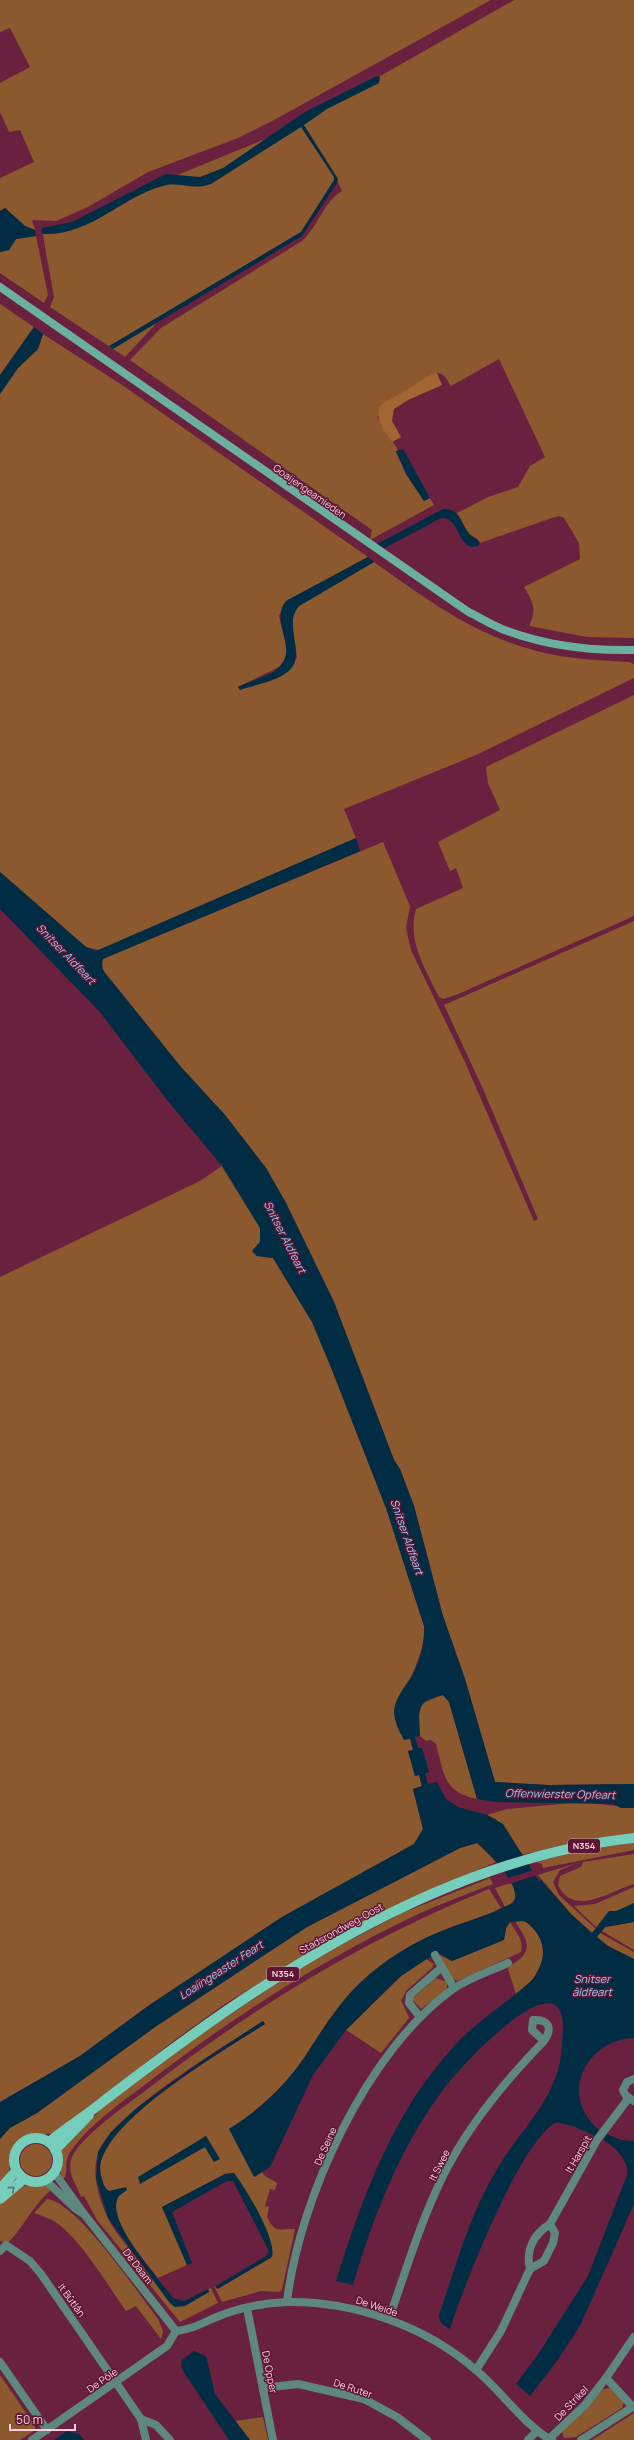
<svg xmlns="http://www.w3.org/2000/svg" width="634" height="2440" font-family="Manrope,sans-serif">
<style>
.green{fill:#8c592e;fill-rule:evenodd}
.forest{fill:#a36632}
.water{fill:#012d44}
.pier{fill:#69213f}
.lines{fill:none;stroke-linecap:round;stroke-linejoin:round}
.street{stroke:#5e877e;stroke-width:8}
.secondary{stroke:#6bafa0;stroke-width:8}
.primary{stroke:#74cebb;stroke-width:10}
.oneway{stroke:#687278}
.labels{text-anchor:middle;stroke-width:3;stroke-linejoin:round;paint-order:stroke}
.shield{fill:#5d1534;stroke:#cc97aa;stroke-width:1}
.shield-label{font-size:9px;font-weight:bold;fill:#fccfdc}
.street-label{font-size:10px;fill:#fccfdc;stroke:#5d1534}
.water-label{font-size:11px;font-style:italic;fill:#95cff5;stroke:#5d1534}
</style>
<rect width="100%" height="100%" fill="#69213f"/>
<g class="green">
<path d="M0 0H491L274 120 238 138 148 172 88 207 56 221 32 220 35 230 25 226 5 208 0 211V178L34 162 20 130 9 132 0 112V83L30 67 10 28 0 32Z"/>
<path d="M514 0H634V638L587 637 529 626C537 610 533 602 524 587L580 559 579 543 564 518 559 516 552 518 480 543 477 539 468 533 457 513 488 497 518 487 530 466 545 457 499 359 451 386C446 378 444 372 434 373L377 417 398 450 396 452 406 474 424 501 430 498 434 505 370 540 372 530 130 360 161 328 302 241C318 227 324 201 342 191L336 178 301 232 165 314 125 357 50 307 54 297 42 230 54 232 168 179 280 133Z"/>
<path d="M36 236 48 295 44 303 0 273V252L9 250 16 239Z"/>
<path d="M0 304 34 327 0 375Z"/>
<path d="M43 334 125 387 368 557 286 601 279 616 287 649 286 658 279 667 238 687 240 690 297 658 292 619 294 612 299 606 374 562C423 597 473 634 533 650 564 659 597 660 629 662L634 664V678L476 755 344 809 356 838 99 950 86 947 0 872V394L18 368 38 349Z"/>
<path d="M634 695V916L456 995 443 999 439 997C425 968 407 941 416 909L463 888 456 868 450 871 438 842 500 810 488 783 486 767Z"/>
<path d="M383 842 410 906 406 928 411 950 464 1060 534 1221 538 1219 483 1089 444 1005 634 921V1784L548 1785 495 1782 465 1679 443 1616 414 1506 400 1469 394 1460 334 1302 286 1203 266 1168 225 1115 181 1067 103 970 102 959Z"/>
<path d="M222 1166 260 1228V1242L252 1251 257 1256 273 1258 312 1322 330 1365 386 1508 424 1626C425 1646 418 1659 412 1676 407 1688 409 1737 413 1750L408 1751 415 1776 419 1775 422 1786 413 1789 423 1829 414 1844 282 1917 148 2006 80 2056 0 2102V1277L200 1181Z"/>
<path d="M443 1695 449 1702 477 1799C443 1792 444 1773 436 1744L431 1740 426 1741 420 1736 418 1718 422 1703Z"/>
<path d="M582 1802 634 1808V1834L581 1841 521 1855 496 1819 487 1815 507 1809Z"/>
<path d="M634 1842V1850L543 1868 542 1864 536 1862 575 1852Z"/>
<path d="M477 1843 496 1862 407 1901 324 1943 225 2004 176 2039 55 2133 28 2136 20 2140 11 2153 9 2175 0 2185V2139L9 2128 37 2113 155 2027 307 1927 460 1848Z"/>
<path d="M634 1854V1884C610 1891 574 1918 558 1885L560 1876 581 1867 583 1862Z"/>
<path d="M577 1863 560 1870 553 1882 559 1895 596 1929 592 1933 571 1914 538 1875Z"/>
<path d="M490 1878 493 1884C467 1894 440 1904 414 1916 322 1960 236 2015 155 2077 128 2098 90 2123 71 2151 64 2160 68 2168 65 2177L63 2179C57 2170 64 2162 60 2152L101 2109 181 2047 311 1961 402 1913Z"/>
<path d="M511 1883C518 1894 517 1901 505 1907L495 1888Z"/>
<path d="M634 1887V1903L601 1921 597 1928 574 1906 595 1904Z"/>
<path d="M489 1889 501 1908C482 1918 461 1922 442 1931 412 1943 384 1961 360 1983 337 2005 321 2032 304 2058 285 2086 258 2111 230 2129L255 2177 262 2172 265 2176 277 2183 275 2190 270 2189 265 2206 269 2207 267 2217C276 2235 279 2228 295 2229L282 2290 279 2292 261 2291 222 2302 214 2286 218 2289 272 2257 259 2215 234 2173 225 2174 162 2207 187 2265 158 2278C146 2262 106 2218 118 2197 120 2194 124 2192 127 2190L109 2191C103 2187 103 2182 101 2175 88 2128 229 2048 265 2024L263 2021C225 2046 112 2113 98 2153 91 2175 99 2200 109 2220 114 2231 123 2240 130 2250 144 2268 158 2287 173 2306L209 2292 208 2289 211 2288 218 2303 180 2322 97 2220 84 2196 81 2197C76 2184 66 2171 72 2157 82 2136 122 2108 141 2094 249 2010 363 1940 489 1889ZM206 2136 214 2162 205 2147 138 2179Z"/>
<path d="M515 1921C537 1917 548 1949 541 1966 536 1977 526 1987 516 1994L508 1969C512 1963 519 1961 523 1956 533 1944 521 1932 515 1921Z"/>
<path d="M510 1922C516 1932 524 1940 521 1952L457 1981 451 1978 437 1954 452 1961 504 1940 506 1928Z"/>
<path d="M634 1922V1950L602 1931 605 1927Z"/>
<path d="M600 1933 634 1952V1959L608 1946 596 1937Z"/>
<path d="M426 1959 434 1964 432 1968 407 1990 401 2000 409 2018 381 2053 346 2030 401 1976Z"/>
<path d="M436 1978 447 1982V1989L421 2009 412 1999Z"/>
<circle cx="36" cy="2160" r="16"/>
<path d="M43 2185 52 2189C33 2205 25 2225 8 2243L0 2241V2202L22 2186Z"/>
<path d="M47 2199C77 2202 139 2294 158 2319L163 2331 161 2339 136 2306 126 2311C108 2286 78 2234 52 2220 46 2217 40 2215 34 2213Z"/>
<path d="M0 2375 35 2426V2430L20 2440H0Z"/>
<path d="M610 2388 624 2402 622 2408 576 2437 564 2438 562 2432 603 2389Z"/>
<path d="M634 2413V2440H592Z"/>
<path d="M263 2417 268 2440H250L235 2421Z"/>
</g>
<path class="forest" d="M434 373H437L442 385 408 400 394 409 392 421 401 437 392 442C385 430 373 419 381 405Z"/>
<g class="water">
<path d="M377 76 380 77 379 83 327 109 304 125 338 179 337 183 302 236 113 349 109 346 301 232 334 180V177L301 127 211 184C192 191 180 181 163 186 120 197 92 236 42 234V228L72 222 166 174 200 177 223 168 305 112Z"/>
<path d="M5 208 25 226 35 230 36 236 16 239 9 250 0 252V211Z"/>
<path d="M34 327 43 334 38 349 18 368 0 394V375Z"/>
<path d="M403 449 430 498 424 501 406 474 396 451Z"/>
<path d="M443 509C460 509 460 521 468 532 471 538 477 537 480 543L478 546C457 552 461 516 441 518L383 549 377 544Z"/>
<path d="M368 557 374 562 299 606C281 628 310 657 286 673 274 682 254 685 240 690L238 687C250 681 270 676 279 667 299 648 269 621 286 601Z"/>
<path d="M356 838 360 851 103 959C99 969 107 976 113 983L181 1067 225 1115 266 1168 286 1203 334 1302 394 1460 400 1469 414 1506 443 1616 465 1679 495 1782 548 1785 634 1784V1808H621L613 1804 496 1802 477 1799 449 1702 443 1695C415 1701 419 1711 420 1736L415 1737 418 1748H422L429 1772 425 1774 428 1784 437 1782 446 1799 458 1807 487 1815 503 1824 539 1881 541 1880 571 1914 592 1933 609 1911H616L634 1903V1922L605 1927 597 1937 608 1946 634 1959V2038C584 2040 559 2097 599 2130L595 2136 575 2127 557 2122C521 2138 463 2288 450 2329 444 2326 439 2323 439 2315 456 2266 469 2216 496 2171 518 2132 550 2107 560 2062 562 2052 562 2040 563 2030 565 1951 456 2071 443 2090 400 2147 373 2217 353 2285L336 2281C363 2195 394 2110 457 2043 479 2019 509 2002 533 1979 548 1956 547 1939 525 1921L510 1922 506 1928 504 1940 452 1961 440 1954 433 1955 401 1976 346 2030 313 2075 270 2167 254 2177 229 2129C258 2111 285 2086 304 2058 321 2032 337 2005 360 1983 384 1960 413 1942 444 1930 467 1921 492 1915 514 1902 522 1886 489 1852 477 1843L460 1848 307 1927 155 2027 37 2113 10 2128 0 2139V2102L80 2056 148 2006 282 1917 414 1844 423 1829 413 1789 422 1786 419 1775 415 1776 408 1751 413 1750 410 1739 404 1740C399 1731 394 1721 394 1711 395 1698 405 1687 411 1677 420 1661 425 1645 424 1626L386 1508 330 1365 312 1322 273 1258 257 1256 252 1251 260 1242V1228L222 1166 167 1100 99 1011 0 909V872L86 947 96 951Z"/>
<path d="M263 2021 265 2024C229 2047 88 2128 101 2176 103 2182 103 2187 109 2191L126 2187 127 2190C123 2193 118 2195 117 2200 109 2225 159 2279 173 2298L184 2301 208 2289 209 2292 185 2306 175 2307 169 2302 108 2218 96 2178 98 2152 111 2132 138 2107 200 2062Z"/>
<path d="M606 2134 621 2140 634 2141V2204L581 2324 557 2361 530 2396 516 2384 537 2356 588 2276 627 2175C629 2159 615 2148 604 2140Z"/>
<path d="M206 2136 220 2159 214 2162 205 2147 140 2184 138 2177Z"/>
<path d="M234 2173C246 2189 277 2239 272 2257L217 2289 216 2286 266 2256 269 2251 233 2181H227L172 2212 192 2263 187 2265 162 2207 225 2174Z"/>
<path d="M194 2351 206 2356 215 2394 250 2440H229L183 2371 181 2366 182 2360Z"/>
<path d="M67 2431 79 2434 84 2440H54Z"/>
</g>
<path class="pier" d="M534 1870 537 1875 509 1884 505 1879Z"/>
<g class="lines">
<g class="street">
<path d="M435 1955 454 1988"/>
<path d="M420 2017 409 2003 410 1995 442 1967"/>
<path d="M634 2079 627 2082 623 2090 626 2096 634 2101"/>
<path d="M54 2172 84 2214 176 2331"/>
<path d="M45 2180 76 2209 84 2214"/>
<path d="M0 2251 6 2245 30 2261 41 2274 141 2419 146 2440"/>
<path d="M530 2269C525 2250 534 2234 550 2224L597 2140 628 2099"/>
<path d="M287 2302C299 2199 367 2050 453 1989 469 1978 490 1971 508 1963"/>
<path d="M247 2308 273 2440"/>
<path d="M389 2319C406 2270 421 2220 444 2174 469 2124 505 2081 544 2041 553 2028 549 2019 533 2020L532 2030 544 2041"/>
<path d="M176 2331C197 2328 201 2323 219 2316 239 2308 265 2303 287 2302 354 2301 426 2326 477 2371 502 2392 521 2421 549 2439"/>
<path d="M0 2362 47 2430"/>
<path d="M476 2370 501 2331 530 2269 544 2261 553 2243 555 2233 550 2224"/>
<path d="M606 2378 633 2407"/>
<path d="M263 2388 298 2384 364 2399 397 2417 427 2440"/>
<path d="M141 2419 156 2425 170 2440"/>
<path d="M32 2440 167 2346 176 2331"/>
<path d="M528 2440 537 2431"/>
<path d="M552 2440 549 2439 585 2405 606 2378 634 2337"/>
<path d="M581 2440 634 2406"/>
</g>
<path class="secondary" d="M0 287 467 611C478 617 490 624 502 629 543 645 590 651 634 650"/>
<g class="primary">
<circle cx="36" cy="2160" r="22"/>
<path d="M49 2142C67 2127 87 2115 105 2100 258 1982 437 1859 634 1838"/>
<path d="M55 2150 89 2115"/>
<path d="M0 2189 16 2171"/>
<path d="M0 2199 24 2179"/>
</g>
</g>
<defs><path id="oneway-chevron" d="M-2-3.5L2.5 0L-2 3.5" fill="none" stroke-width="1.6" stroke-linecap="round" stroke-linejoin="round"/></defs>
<use class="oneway" href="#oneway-chevron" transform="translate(12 2189) rotate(-40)"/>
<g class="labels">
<g class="shield">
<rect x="568" y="1839" width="32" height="14" rx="3"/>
<rect x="267" y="1967" width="32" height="14" rx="3"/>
</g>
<g class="shield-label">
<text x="584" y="1849">N354</text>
<text x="283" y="1977">N354</text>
</g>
<g class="street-label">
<text transform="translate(310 491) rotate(35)" y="4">Goaijengeamieden</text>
<text transform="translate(341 1928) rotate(-29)" y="4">Stadsrondweg-Oost</text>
<text transform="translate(325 2146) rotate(-66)" y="4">De Seine</text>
<text transform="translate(578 2154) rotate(-60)" y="4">It Harspit</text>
<text transform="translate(439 2165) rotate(-63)" y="4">It Swee</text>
<text transform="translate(138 2266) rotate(52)" y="4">De Daam</text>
<text transform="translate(72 2300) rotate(54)" y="4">It Bûtlân</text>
<text transform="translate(377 2306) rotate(18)" y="4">De Weide</text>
<text transform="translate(270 2372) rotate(79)" y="4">De Opper</text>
<text transform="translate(102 2380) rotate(-35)" y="4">De Pôle</text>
<text transform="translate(353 2388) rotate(18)" y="4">De Ruter</text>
<text transform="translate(571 2403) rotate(-46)" y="4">De Strikel</text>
</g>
<g class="water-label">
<text transform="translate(66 954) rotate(46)" y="4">Snitser Aldfeart</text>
<text transform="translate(285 1237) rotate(63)" y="4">Snitser Aldfeart</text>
<text transform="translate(407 1537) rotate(71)" y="4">Snitser Aldfeart</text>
<text transform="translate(560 1794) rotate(1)" y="4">Offenwierster Opfeart</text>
<text transform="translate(221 1970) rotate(-33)" y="4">Loaiïngeaster Feart</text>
<text x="592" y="1983">Snitser<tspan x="592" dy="13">âldfeart</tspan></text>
</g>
</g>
<path d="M10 2424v6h65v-6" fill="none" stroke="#fccfdc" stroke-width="2"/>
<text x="16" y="2424" font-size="12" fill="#fccfdc" stroke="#5d1534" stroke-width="3" paint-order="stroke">50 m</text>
</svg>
